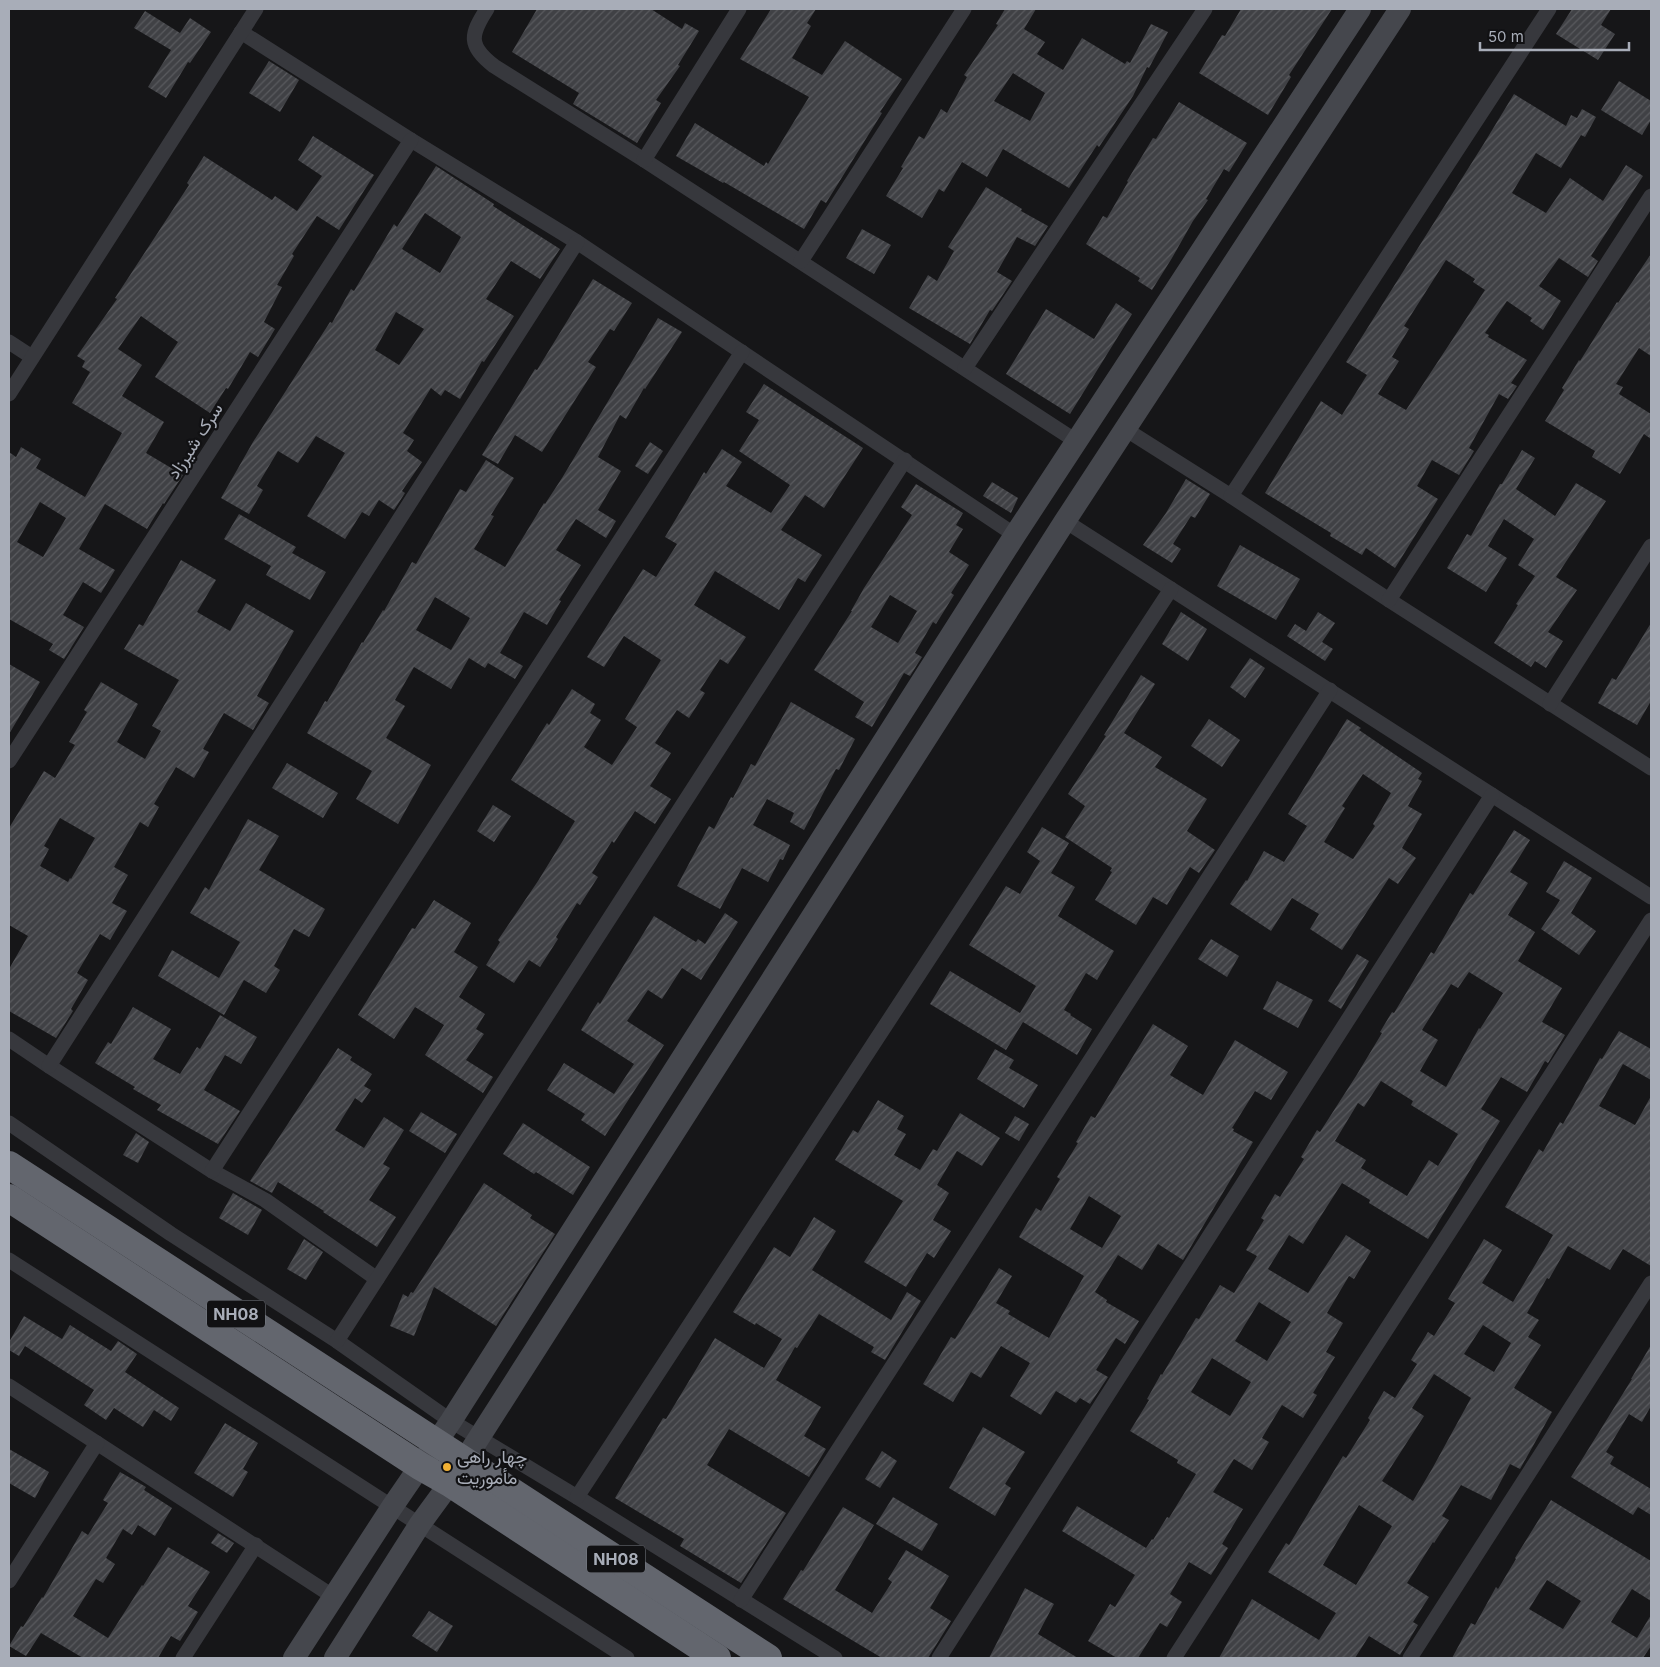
<svg xmlns="http://www.w3.org/2000/svg" width="1660" height="1667" font-family="Inter,Vazirmatn,sans-serif">
<style>
.building{fill:url(#building-hatch);fill-rule:evenodd}
.lines{fill:none;stroke-linecap:round;stroke-linejoin:round}
.street{stroke:#37383d;stroke-width:15}
.secondary{stroke:#45474d;stroke-width:22}
.highway{stroke:#63666e;stroke-width:28}
.poi-dot{fill:#f2b134;stroke:#111113;stroke-width:2}
.labels{text-anchor:middle;stroke-width:4.5;stroke-linejoin:round;paint-order:stroke}
.shield{fill:#111113;stroke:#7b7e86;stroke-width:1}
.shield-label{font-size:16px;font-weight:bold;fill:#a8adb8}
.street-label{font-size:18px;fill:#a8adb8;stroke:#111113}
.poi-label{font-size:18px;fill:#a8adb8;stroke:#111113;text-anchor:start}
</style>
<defs>
<pattern id="building-hatch" width="6" height="6" patternUnits="userSpaceOnUse" patternTransform="scale(1.25)"><rect width="6" height="6" fill="#404145"/><path d="M-1 1l2-2M0 6l6-6M5 7l2-2" fill="none" stroke="#595a5e"/></pattern>
</defs>
<rect width="100%" height="100%" fill="#161618"/>
<g class="building">
<path d="M537 9H651L682 29 685 23 699 31 678 65 680 66 656 100 661 103 637 143 573 104 579 93 512 52Z"/>
<path d="M771 9H816L807 23 811 26 792 58 822 75 845 41 902 79 880 112 882 113 826 203 821 200 804 229 724 182 723 183 676 156 695 123 764 166 766 162 768 164 809 97 740 59Z"/>
<path d="M1005 9H1036L1024 29 1045 42 1037 54 1063 70 1082 38 1125 64 1127 61 1130 63 1151 24 1168 32 1149 68 1147 67 1133 96 1099 147 1097 145 1069 188 1003 149 987 177 962 162 944 192 939 189 922 218 886 196 903 168 901 167 919 136 924 139 941 109 947 113 967 77 964 75 998 25 996 24ZM1013 73 1045 93 1030 121 994 101Z"/>
<path d="M1241 9H1332L1289 75 1291 77 1268 115 1199 73 1222 35 1225 36Z"/>
<path d="M1572 9H1611L1601 25 1615 34 1598 60 1556 34Z"/>
<path d="M145 11 180 33 190 18 211 32 190 63 188 62 166 98 148 87 171 50 134 28Z"/>
<path d="M269 61 299 80 280 112 249 93Z"/>
<path d="M1619 81 1651 101V120L1642 135 1601 110Z"/>
<path d="M1514 94 1566 126 1571 115 1577 118 1582 109 1596 117 1585 137 1581 135 1561 168 1536 153 1512 193 1546 213 1570 178 1603 201 1626 165 1643 176 1591 256 1598 261 1588 277 1559 258 1539 286 1561 301 1543 330 1530 321 1532 318 1507 301 1485 333 1489 335 1488 337 1527 360 1511 383 1517 386 1508 399 1499 394 1469 448 1474 451 1459 475 1432 460 1417 486 1438 499 1395 568 1366 548 1362 555 1330 536 1331 533 1265 493 1321 401 1342 415 1367 375 1346 362 1483 145ZM1446 260 1475 279 1473 282 1485 290 1406 410 1378 394 1399 361 1392 357 1409 329 1404 326Z"/>
<path d="M1179 102 1247 143 1229 172 1224 169 1206 199 1208 200 1193 221 1172 258 1152 290 1138 281 1140 278 1086 244 1103 216 1107 218 1128 182 1127 181 1153 138 1156 139Z"/>
<path d="M313 136 374 175 339 230 317 216 292 254 294 256 277 285 282 287 264 322 275 329 258 357 250 352 228 389 226 388 210 413 155 377 178 342 141 316 118 349 142 365 122 396 164 422 146 453 183 475 164 504 163 503 147 529 105 504 79 549 115 570 101 593 83 582 63 615 84 627 64 659 49 650 53 644 9 619V452L16 457 21 447 41 459 36 468 85 497 122 433 72 403 90 372 82 367 85 361 77 356 117 299 115 298 189 185 187 183 204 156 272 200 275 196 297 211 322 176 298 160ZM40 502 66 518 43 557 17 542Z"/>
<path d="M436 166 494 204 493 206 560 249 540 279 511 261 486 299 514 316 484 362 482 361 460 399 445 390 441 396 431 388 403 433 414 440 407 451 422 462 402 491 405 493 394 510 379 500 369 516 362 512 345 539 307 516 345 453 316 436 298 463 278 451 257 486 263 490 249 514 221 498 253 442 330 322 332 323 351 289 354 291 394 224 397 227ZM425 213 461 237 440 273 402 249ZM396 312 424 329 399 365 375 350Z"/>
<path d="M986 187 1022 209 1021 211 1048 226 1035 246 1017 237 997 272 1012 281 992 311 990 310 970 344 909 308 928 275 937 281 954 251 948 247Z"/>
<path d="M862 229 891 245 874 274 846 258Z"/>
<path d="M1651 254V356L1639 348 1616 384 1623 387 1619 394 1651 414V439L1644 434 1620 474 1592 457 1595 451 1545 421 1564 390 1562 388 1579 360 1580 361 1617 302 1618 303Z"/>
<path d="M593 279 632 303 614 331 610 329 588 362 596 367 542 452 515 435 498 464 482 455 535 369 537 370Z"/>
<path d="M1116 303 1132 314 1070 414 1006 374 1046 309 1094 339Z"/>
<path d="M658 318 682 332 645 389 644 388 626 419 620 415 598 457 621 471 598 510 616 521 606 538 576 519 556 550 581 565 559 600 561 601 547 625 524 612 500 653 523 666 515 679 488 663 485 668 469 658 451 689 414 667 395 700 405 706 386 738 431 765 398 824 356 799 372 771 307 733 325 701 327 702 362 642 363 643 383 610 384 611 412 562 416 564 460 489 466 492 486 460 514 478 491 515 494 516 474 549 505 567 544 503 545 504 562 478ZM435 597 470 618 451 650 416 630Z"/>
<path d="M764 384 863 448 824 508 805 495 781 530 822 555 805 582 798 578 779 610 715 571 694 605 746 637 728 664 720 659 700 690 705 693 689 718 677 710 655 743 671 753 650 786 671 799 655 824 635 811 614 843 612 841 592 873 598 877 580 905 577 903 556 937 558 939 540 967 529 960 514 983 486 965 500 942 498 940 538 881 575 821 511 780 547 723 549 725 572 689 595 704 590 713 601 720 584 747 612 765 637 727 625 719 661 660 624 636 604 667 587 657 643 569 656 577 677 544 665 537 704 472 706 474 722 449 742 462 726 486 771 513 790 485 739 451 759 420 746 412Z"/>
<path d="M650 442 663 451 648 474 635 466Z"/>
<path d="M1522 450 1535 458 1516 489 1555 516 1576 483 1606 501 1556 577 1577 590 1548 632 1563 641 1546 668 1535 661 1531 667 1494 643 1518 605 1516 604 1535 576 1518 565 1534 539 1504 519 1488 546 1507 558 1486 592 1447 568 1467 534 1471 536 1500 484H1502Z"/>
<path d="M1186 479 1210 494 1195 518 1191 516 1173 544 1181 549 1172 563 1143 545 1166 513Z"/>
<path d="M992 482 1018 498 1011 513 983 496Z"/>
<path d="M916 484 963 513 956 525 963 529 949 552 969 565 951 593 954 595 936 624 933 622 915 653 922 657 910 676 904 673 872 727 855 717 864 702 814 670 852 611H851L864 588 912 515 901 507ZM890 595 917 611 898 643 871 627Z"/>
<path d="M239 514 296 547 292 553 326 572 310 600 266 575 271 566 224 539Z"/>
<path d="M1240 545 1300 579 1276 620 1217 586Z"/>
<path d="M181 560 216 580 197 612 230 631 246 603 294 631 257 696 269 703 253 730 224 713 203 749 209 752 194 778 176 767 154 804 159 807 148 827 140 822 114 867 128 875 112 903 127 911 110 940 100 934 77 973 88 980 71 1009 73 1011 56 1038 9 1011V969L28 936 9 925V828L44 771 55 778 75 745 69 742 87 712 84 710 101 682 138 704 117 742 145 759 161 731 152 726 179 680 124 649 139 624 143 626ZM60 818 95 838 71 879 70 878 68 882 40 866 49 849 44 846Z"/>
<path d="M1181 612 1207 629 1188 661 1162 644Z"/>
<path d="M1318 612 1335 623 1322 642 1333 649 1325 661 1287 636 1295 624 1306 631Z"/>
<path d="M1651 623V701L1637 725 1598 703 1612 678 1616 680Z"/>
<path d="M1250 658 1265 668 1245 698 1230 687Z"/>
<path d="M9 664 40 682 9 734Z"/>
<path d="M1141 675 1155 684 1124 733 1162 757 1155 767 1207 799 1187 831 1215 850 1199 873 1190 867 1167 905 1153 897 1136 925 1095 900 1112 872 1110 871 1112 868 1065 837 1085 806 1068 794 1106 736 1104 735Z"/>
<path d="M791 702 855 739 839 770 836 769 804 830 790 822 794 813 767 799 753 825 790 845 783 860 780 859 768 882 742 868 720 909 677 886 709 826 714 829 731 797 733 798 751 764 755 766Z"/>
<path d="M1209 719 1240 740 1222 767 1191 746Z"/>
<path d="M1347 719 1361 728 1359 730 1422 773 1418 779 1422 781 1408 806 1422 814 1402 848 1416 858 1398 884 1389 878 1342 950 1310 929 1319 914 1292 898 1271 931 1230 904 1246 880 1247 881 1264 851 1284 862 1307 826 1288 814ZM1363 774 1391 793 1373 824 1375 826 1353 859 1351 858 1324 842 1345 808 1342 806Z"/>
<path d="M287 763 338 793 323 818 272 788Z"/>
<path d="M493 805 511 816 494 842 477 831Z"/>
<path d="M248 819 279 836 259 870 325 909 309 937 294 929 274 966 280 970 266 993 244 980 224 1015 158 976 172 950 219 978 240 942 190 913 205 887 209 890Z"/>
<path d="M1042 827 1069 843 1051 873 1075 887 1058 916 1114 951 1097 980 1086 973 1064 1010 1071 1014 1070 1015 1092 1029 1077 1055 1023 1022 1006 1050 930 1004 950 971 1020 1013 1036 986 969 945 1006 886 1020 894 1040 861 1027 852Z"/>
<path d="M1514 830 1530 840 1510 872 1528 883 1508 915 1535 932 1518 961 1562 988 1542 1022 1565 1035 1548 1063 1545 1061 1527 1092 1501 1077 1481 1109 1500 1121 1428 1239 1369 1203 1370 1200 1342 1183 1303 1244 1289 1235 1268 1269 1308 1293 1346 1235 1371 1251 1354 1279 1349 1276 1327 1313 1343 1323 1326 1352 1335 1357 1313 1393 1317 1395 1303 1418 1282 1405 1262 1438 1269 1442 1252 1470 1234 1459 1213 1492 1243 1509 1222 1544 1228 1548 1211 1575 1189 1562 1170 1594 1182 1602 1167 1627 1160 1623 1138 1658H1117L1088 1641 1110 1604 1115 1607 1135 1575 1062 1531 1077 1506 1146 1548 1152 1539 1153 1540 1167 1517 1169 1518 1196 1474 1177 1463 1178 1460 1130 1431 1149 1400 1147 1399 1161 1374 1162 1375 1196 1318 1199 1319 1220 1285 1234 1293 1257 1256 1246 1250 1264 1220 1261 1218 1275 1194 1280 1197 1304 1159 1301 1157 1317 1130 1320 1132 1356 1076 1382 1033 1380 1032 1392 1012 1394 1013 1431 952 1434 954 1470 893 1473 895ZM1469 972 1503 993 1480 1029 1479 1028 1446 1087 1420 1071 1438 1040 1422 1030 1451 984 1458 988ZM1381 1081 1413 1101 1411 1105 1458 1134 1438 1166 1429 1160 1407 1196 1361 1168 1366 1160 1335 1141 1358 1103 1364 1107ZM1259 1302 1291 1322 1267 1361 1235 1341ZM1212 1358 1251 1382 1230 1416 1191 1392Z"/>
<path d="M1564 861 1592 878 1571 913 1596 931 1579 955 1541 929 1560 900 1546 892Z"/>
<path d="M434 900 471 923 454 952 478 967 459 997 485 1014 476 1029 484 1034 466 1060 493 1077 483 1093 425 1055 444 1025 415 1007 394 1039 358 1015 412 928 415 929Z"/>
<path d="M725 913 738 922 701 980 682 968 662 999 648 990 627 1021 664 1045 605 1136 581 1120 585 1114 547 1090 564 1063 614 1094 634 1064 581 1030 598 1002 600 1004 654 916 696 942 698 939 705 944Z"/>
<path d="M1211 939 1239 956 1227 977 1198 959Z"/>
<path d="M1357 954 1369 961 1341 1009 1328 1001Z"/>
<path d="M1277 981 1313 1000 1298 1028 1263 1009Z"/>
<path d="M133 1007 171 1029 153 1059 180 1074 197 1047 200 1049 220 1015 257 1037 241 1064 225 1055 204 1090 240 1111 218 1144 157 1110 161 1105 133 1089 135 1087 95 1063 108 1042 111 1044Z"/>
<path d="M1153 1024 1188 1046 1170 1075 1203 1095 1235 1040 1288 1072 1271 1100 1255 1091 1232 1128 1234 1129 1233 1131 1253 1142 1183 1260 1158 1244 1142 1270 1118 1255 1095 1292 1107 1300 1106 1302 1139 1321 1125 1344 1116 1338 1096 1370 1108 1377 1090 1404 1080 1398 1076 1403 1056 1391 1041 1415 1010 1396 1030 1363 1001 1346 981 1378 971 1372 953 1402 923 1384 951 1337 955 1339 999 1268 1012 1276 996 1303 1010 1311 1008 1314 1049 1338 1084 1276 1019 1237 1036 1208 1041 1211 1060 1179 1057 1177 1078 1143 1076 1142 1091 1116 1095 1118ZM1089 1196 1121 1216 1102 1248 1070 1229Z"/>
<path d="M1619 1031 1651 1049V1080L1623 1064 1599 1106 1635 1125 1651 1096V1266L1623 1249 1610 1270 1568 1246 1549 1279 1547 1278 1527 1313 1539 1320 1528 1337 1541 1345 1514 1388 1552 1412 1520 1469 1510 1464 1491 1500 1461 1485 1442 1516 1449 1520 1434 1543 1433 1542 1407 1583 1429 1597 1413 1622 1418 1625 1400 1655 1369 1636 1355 1658H1219L1252 1599 1319 1640 1336 1613 1268 1572 1286 1543 1289 1545 1343 1456 1346 1458 1370 1420 1368 1418 1384 1391 1395 1398 1417 1364 1411 1360 1428 1332 1434 1336 1455 1303 1448 1299 1484 1239 1502 1250 1482 1283 1513 1302 1553 1235 1505 1207 1539 1149 1543 1152 1560 1122 1563 1124 1600 1058 1602 1059ZM1483 1325 1511 1343 1494 1372 1464 1354ZM1434 1374 1471 1398 1432 1469 1413 1501 1382 1481 1424 1416 1412 1408ZM1359 1505 1392 1526 1356 1585 1323 1565Z"/>
<path d="M338 1048 352 1057 350 1060 372 1074 364 1086 371 1090 362 1103 355 1098 335 1130 364 1148 384 1117 404 1130 383 1164 390 1168 369 1200 396 1217 377 1247 323 1212 324 1211 278 1182 272 1193 250 1181Z"/>
<path d="M995 1049 1014 1060 1009 1068 1038 1085 1024 1108 977 1079Z"/>
<path d="M878 1100 904 1116 897 1129 906 1134 894 1155 920 1170 933 1149 937 1151 960 1113 1000 1138 982 1166 957 1151 937 1185 949 1193 933 1220 951 1231 934 1258 927 1253 906 1287 864 1262 903 1201 835 1160 853 1130 858 1133Z"/>
<path d="M421 1112 457 1134 445 1153 409 1131Z"/>
<path d="M1015 1116 1029 1124 1019 1141 1005 1133Z"/>
<path d="M523 1123 590 1167 573 1195 536 1172 534 1174 503 1154Z"/>
<path d="M136 1133 149 1142 138 1163 123 1155Z"/>
<path d="M484 1183 532 1215 530 1218 555 1234 496 1326 434 1287 414 1336 390 1326 403 1294 408 1297 411 1292 413 1293Z"/>
<path d="M233 1193 262 1210 248 1235 219 1218Z"/>
<path d="M814 1217 836 1231 812 1270 891 1320 907 1292 921 1301 885 1360 871 1352 874 1347 819 1314 797 1348 795 1347 776 1380 821 1407 804 1436 826 1449 809 1477 729 1429 707 1465 786 1513 741 1583 680 1546 684 1539 615 1498 663 1418 666 1419 715 1338 764 1368 782 1339 756 1323 755 1325 733 1312 774 1247 790 1257Z"/>
<path d="M304 1239 323 1252 306 1280 287 1269Z"/>
<path d="M24 1316 62 1339 70 1325 111 1351 118 1341 137 1354 125 1372 179 1408 171 1421 154 1410 143 1427 114 1408 106 1420 84 1405 94 1390 25 1346 19 1356 9 1350V1342Z"/>
<path d="M1651 1345V1406L1642 1422 1629 1414 1606 1452 1614 1457 1610 1464 1651 1489V1515L1638 1507 1633 1515 1571 1477 1632 1379H1631Z"/>
<path d="M225 1423 258 1443 243 1469 248 1472 233 1497 194 1473Z"/>
<path d="M983 1427 1025 1452 1005 1484 1011 1488 995 1516 949 1488Z"/>
<path d="M9 1449 49 1472 35 1498 9 1483Z"/>
<path d="M882 1451 897 1461 880 1488 865 1479Z"/>
<path d="M120 1472 146 1487 144 1490 172 1508 155 1536 138 1525 132 1535 123 1529 106 1558 115 1564 103 1583 96 1579 73 1616 108 1638 142 1585 143 1586 168 1547 210 1572 188 1606 198 1612 180 1641 171 1636 158 1658H83L41 1633 26 1656 9 1646 21 1626 23 1627 42 1597 43 1598 82 1531 88 1535 108 1503 103 1500Z"/>
<path d="M893 1497 938 1524 922 1551 876 1524Z"/>
<path d="M1551 1500 1651 1561V1601L1632 1589 1611 1622 1637 1638 1651 1615V1646L1643 1658H1452L1471 1623 1475 1625 1496 1587 1498 1589 1516 1559 1515 1558ZM1547 1580 1581 1601 1563 1629 1529 1609Z"/>
<path d="M843 1507 874 1525 835 1590 872 1613 892 1582 888 1579 906 1550 949 1576 930 1608 951 1621 928 1658H882L783 1599 801 1570 803 1571Z"/>
<path d="M218 1533 234 1543 227 1553 211 1543Z"/>
<path d="M1025 1588 1054 1604 1038 1634 1078 1658H989Z"/>
<path d="M429 1611 453 1626 437 1652 412 1636Z"/>
</g>
<g class="lines">
<g class="street">
<path d="M487 9C470 35 468 46 494 66L644 160 1076 441"/>
<path d="M241 32 411 140 577 242 1015 535"/>
<path d="M644 160 739 9"/>
<path d="M801 261 964 9"/>
<path d="M9 342 32 357"/>
<path d="M965 368 1205 9"/>
<path d="M9 394 256 9"/>
<path d="M1125 429 1231 496 1549 9"/>
<path d="M1231 496 1389 600 1651 768"/>
<path d="M1065 521 1651 897"/>
<path d="M1389 600 1651 196"/>
<path d="M1550 704 1651 546"/>
<path d="M9 761 411 140"/>
<path d="M9 1039 49 1066 212 1171 265 1200 377 1279"/>
<path d="M49 1066 577 242"/>
<path d="M9 1123 171 1234 337 1341 451 1421 577 1497 835 1658"/>
<path d="M212 1171 742 352"/>
<path d="M9 1260 627 1658"/>
<path d="M337 1341 905 460"/>
<path d="M9 1386 334 1597"/>
<path d="M577 1497 1171 589"/>
<path d="M9 1581 97 1443"/>
<path d="M741 1600 1330 690"/>
<path d="M183 1658 256 1545"/>
<path d="M939 1658 1492 795"/>
<path d="M1174 1658 1651 920"/>
<path d="M1410 1658 1651 1283"/>
</g>
<g class="secondary">
<path d="M294 1658 392 1507 451 1421 1015 535 1360 9"/>
<path d="M335 1658 420 1524 450 1483 1065 521 1400 9"/>
</g>
<g class="highway">
<path d="M9 1165 768 1658"/>
<path d="M9 1198 420 1466 450 1483 717 1658"/>
</g>
</g>
<circle class="poi-dot" cx="447" cy="1467" r="5"/>
<g class="labels">
<g class="shield">
<rect x="207" y="1300.5" width="58" height="27" rx="4"/>
<rect x="587" y="1545.5" width="58" height="27" rx="4"/>
</g>
<g class="shield-label">
<text x="236" y="1320">NH08</text>
<text x="616" y="1565">NH08</text>
</g>
<g class="street-label">
<text transform="translate(195 441) rotate(-57)" y="6">سرک شیرزاد</text>
</g>
<g class="poi-label">
<text x="457" y="1463">چهار راهی<tspan x="457" dy="21">مأموریت</tspan></text>
</g>
</g>
<rect width="1660" height="1667" fill="none" stroke="#a8adb8" stroke-width="20"/>
<path d="M1480 42v8h149v-8" fill="none" stroke="#a8adb8" stroke-width="2.5"/>
<text x="1488" y="42" font-size="15" fill="#a8adb8" stroke="#111113" stroke-width="4" paint-order="stroke">50 m</text>
</svg>
